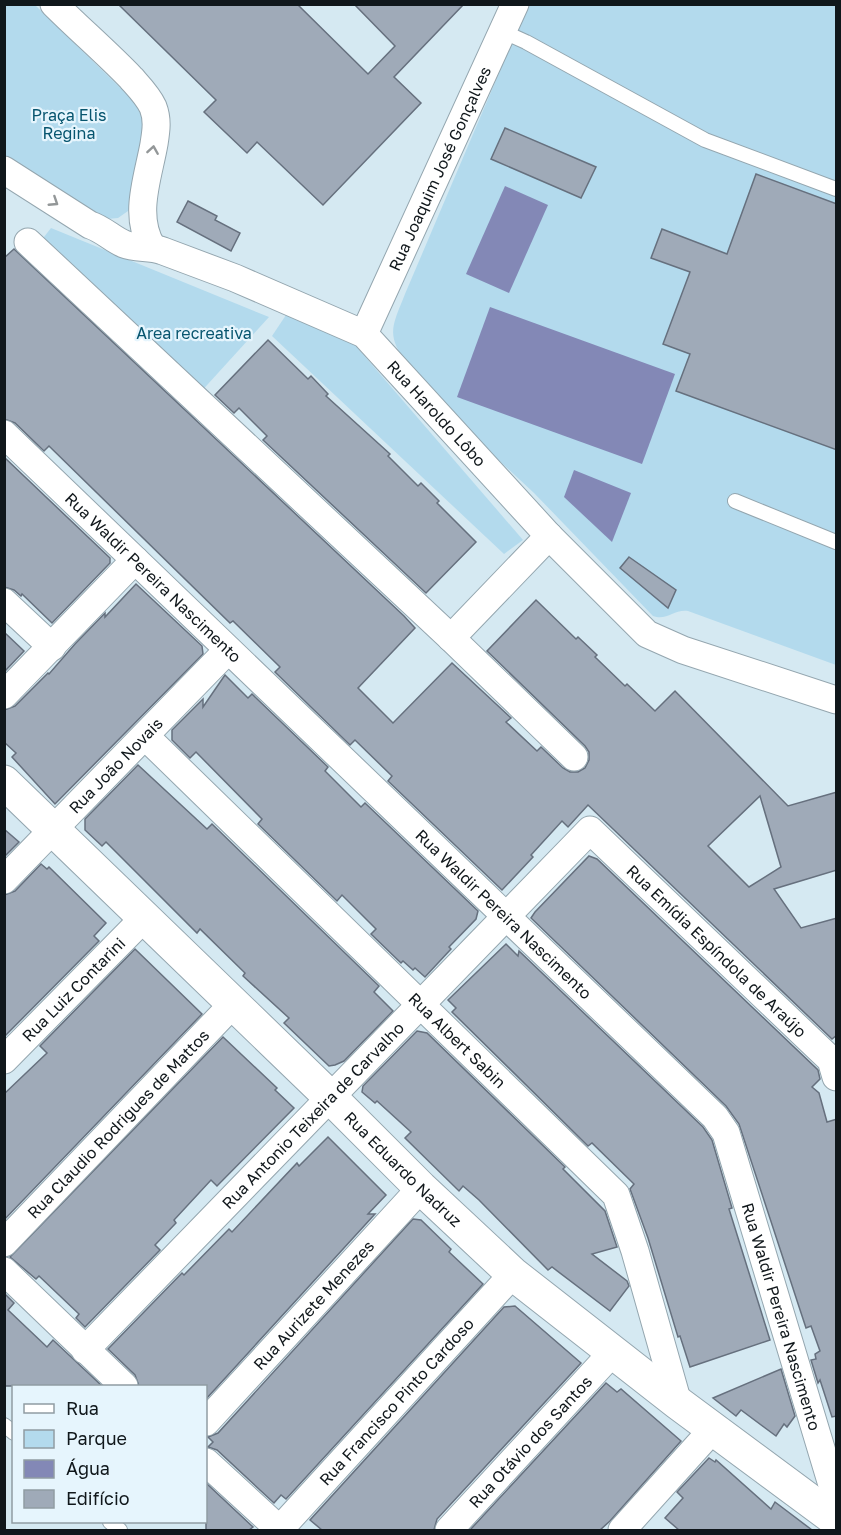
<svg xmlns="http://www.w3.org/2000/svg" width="841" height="1535" font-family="'Golos Text',sans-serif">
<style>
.green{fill:#b3daed}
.water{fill:#8388b6}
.building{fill:#9faab8;stroke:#66707e;stroke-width:1.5;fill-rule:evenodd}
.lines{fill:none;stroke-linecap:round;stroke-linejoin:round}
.service-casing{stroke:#94a6af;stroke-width:16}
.minor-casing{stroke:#94a6af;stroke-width:29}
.tertiary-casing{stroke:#94a6af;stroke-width:35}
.service{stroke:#fff;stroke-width:14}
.minor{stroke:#fff;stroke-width:27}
.tertiary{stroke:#fff;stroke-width:33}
.oneway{stroke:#939798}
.labels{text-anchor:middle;stroke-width:4.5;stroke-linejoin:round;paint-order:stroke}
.park-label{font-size:16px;fill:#07556f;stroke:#e6f5fd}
.street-label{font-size:16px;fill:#10171b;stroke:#e6f5fd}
</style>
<rect width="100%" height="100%" fill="#d5e9f2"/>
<g class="green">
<path d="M4 5H35L138 105 144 122 131 205 128 211 118 218 107 219 52 190 5 155Z"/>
<path d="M528 5H836V665L688 611C674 609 667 621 653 616L534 493 492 454 409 366C385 335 392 327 405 294Z"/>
<path d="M51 228 269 317 198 395 37 246Z"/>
<path d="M286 315 355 345 523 540 504 554 272 336Z"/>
</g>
<g class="water">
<path d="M505 186 548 205 509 293 466 274Z"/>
<path d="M490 307 675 374 642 464 457 397Z"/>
<path d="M574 470 631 493 612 542 564 497Z"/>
</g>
<g class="building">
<path d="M118 4H297L368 74 395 46 354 4H464L394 77 421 103 323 205 257 142 247 153 204 112 216 100Z"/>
<path d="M505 128 596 167 581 198 491 159Z"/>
<path d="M756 174 837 204V450L676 391 690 354 663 344 690 272 651 258 662 229 727 254Z"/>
<path d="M188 201 217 216 215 220 240 233 231 251 177 222Z"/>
<path d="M14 249 404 616 415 628 358 688 393 723 452 663 511 718 506 722 537 751 541 747 563 768 570 772H578L585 768 589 760V752L585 746 487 651 536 600 576 639 578 637 597 655 595 657 625 686 627 684 655 711 675 691 788 806 837 792V870L774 889 801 928 837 918V1035L832 1039 588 805 568 827 562 821 531 855 533 857 502 890 388 781 392 776 355 740 350 745 275 672 280 667 233 621 230 623 49 446 44 451 15 423 4 419V258ZM760 796 781 867 749 887 708 846Z"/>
<path d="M268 340 308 379 311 376 328 394 326 396 390 454 388 456 418 486 421 483 439 501 437 503 476 542 426 593 263 440 267 436 239 408 234 413 215 395Z"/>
<path d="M4 457 110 558V563L52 623 22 594 21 596 14 590 4 587Z"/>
<path d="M629 557 676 590 668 608 620 568Z"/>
<path d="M136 584 202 646 203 654 55 804 12 757 16 753 4 742V710L15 706 48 673 49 674 75 644 105 613V617Z"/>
<path d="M4 632 24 651 4 672Z"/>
<path d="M225 675 248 698 252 694 328 767 325 771 361 807 365 803 478 911 476 919 449 947 451 949 425 977 415 968 413 970 403 961 401 963 371 934 376 929 342 895 337 901 258 824 262 819 196 752 190 758 172 740V730L203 699V707Z"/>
<path d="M138 765 207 829 212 824 379 986 374 992 393 1011 344 1061 335 1065 329 1066 284 1023 289 1018 243 976 245 973 200 929 197 933 106 842 102 846 85 830V819Z"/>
<path d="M4 829 19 842 4 857Z"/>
<path d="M589 856 597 859 818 1070 820 1079 812 1087 819 1093 827 1122 837 1119V1416L832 1417 820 1380 818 1383 811 1360 816 1359 815 1354 820 1351 811 1326 806 1328 739 1124 726 1106 531 918 535 912Z"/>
<path d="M41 864 47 869 49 867 106 923 94 936 99 941 4 1037V895L15 891Z"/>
<path d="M506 944 518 956 519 951 703 1127 712 1140 732 1208 729 1209 770 1340 690 1367 680 1336 678 1337 648 1238 630 1189 634 1184 592 1143 588 1146 452 1012 456 1008 448 1000Z"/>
<path d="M135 949 202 1014 4 1220V1094L47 1053 40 1046Z"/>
<path d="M417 1031 427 1033 565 1167 563 1169 605 1211 617 1247 592 1254 627 1281 629 1286 610 1311 552 1267 548 1270 479 1200 463 1186 459 1191 405 1138 411 1132 377 1101 375 1103 362 1092 363 1086Z"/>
<path d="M223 1037 277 1088 275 1090 294 1108 217 1186 211 1180 174 1220 176 1223 155 1245 160 1250 85 1327 76 1318 79 1314 39 1276 36 1279 10 1257Z"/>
<path d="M328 1137 386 1195 368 1214H375L206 1399V1386H139L135 1375 108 1349 182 1273 184 1275 229 1229 232 1232 297 1163 299 1166Z"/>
<path d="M413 1219 421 1220 451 1249 449 1252 483 1284 286 1499 281 1495 274 1503 217 1450 208 1447 213 1442 208 1437 218 1433Z"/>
<path d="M4 1293 14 1303 8 1310 47 1347 53 1340 102 1386H4Z"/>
<path d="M515 1306 581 1363 437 1519 434 1530H322L310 1520 504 1307Z"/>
<path d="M781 1369 795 1416 787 1427 784 1424 776 1436 741 1410 736 1416 713 1398Z"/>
<path d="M606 1383 617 1392 621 1389 681 1441 610 1521 600 1530H470Z"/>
<path d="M709 1458 715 1462 716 1460 771 1509 775 1502 812 1530H679L665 1518 683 1498 677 1492Z"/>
<path d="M206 1483 253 1527 249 1530H206Z"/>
</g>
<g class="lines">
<defs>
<g id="service">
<path d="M504 32 526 42 705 140 836 189"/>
<path d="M735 501 836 542"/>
<path d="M4 1425 14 1433"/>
<path d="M110 1522 120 1530"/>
</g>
<g id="minor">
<path d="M54 4C79 29 106 52 131 78 139 87 148 96 153 107 158 120 156 131 154 144 148 178 133 215 152 247"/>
<path id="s1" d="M4 170 90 225C103 229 112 239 124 244 136 249 151 246 163 251L235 278 364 334 549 536 647 634 683 650 836 700"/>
<path d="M28 242 451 638 574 757"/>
<path id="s2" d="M364 334 515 4"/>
<path id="s3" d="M4 434 715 1117 726 1133 836 1498"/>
<path d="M4 602 52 647"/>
<path d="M451 638 549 536"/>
<path d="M4 695 135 560"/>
<path id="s4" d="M145 736 616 1195 635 1251 678 1403"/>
<path id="s5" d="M4 880 228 650"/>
<path id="s6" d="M4 1060 144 918"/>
<path id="s7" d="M4 1243 233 1004"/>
<path d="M4 1271 124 1386"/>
<path id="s8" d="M85 1350 590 830 831 1060 836 1077"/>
<path id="s9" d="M206 1422 421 1188"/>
<path d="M206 1462 280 1530"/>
<path id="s10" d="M279 1530 513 1274"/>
<path id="s11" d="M449 1530 612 1353"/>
<path d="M622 1530 713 1429"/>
</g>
<g id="tertiary">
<path id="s12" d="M4 782 330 1097 421 1188 513 1274 678 1403 836 1520"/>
</g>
</defs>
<use href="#service" class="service-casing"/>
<use href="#minor" class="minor-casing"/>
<use href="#tertiary" class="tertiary-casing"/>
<use href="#service" class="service"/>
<use href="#minor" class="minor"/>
<use href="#tertiary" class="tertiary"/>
</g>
<defs><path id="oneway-chevron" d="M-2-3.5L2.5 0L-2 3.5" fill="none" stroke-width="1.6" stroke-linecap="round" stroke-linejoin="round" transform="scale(1.5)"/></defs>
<g class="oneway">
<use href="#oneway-chevron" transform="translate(153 150) rotate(-81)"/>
<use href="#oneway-chevron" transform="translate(54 202) rotate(33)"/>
</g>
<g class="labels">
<g class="park-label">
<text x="69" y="121">Praça Elis<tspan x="69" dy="18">Regina</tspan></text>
<text x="194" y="339">Area recreativa</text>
</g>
<g class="street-label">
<text dy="6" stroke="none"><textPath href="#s2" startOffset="182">Rua Joaquim José Gonçalves</textPath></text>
<text dy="6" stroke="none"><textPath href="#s1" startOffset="506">Rua Haroldo Lôbo</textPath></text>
<text dy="6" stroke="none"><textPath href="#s3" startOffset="207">Rua Waldir Pereira Nascimento</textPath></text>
<text dy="6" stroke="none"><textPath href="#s5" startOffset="160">Rua João Novais</textPath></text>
<text dy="6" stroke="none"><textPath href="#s3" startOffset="693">Rua Waldir Pereira Nascimento</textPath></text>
<text dy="6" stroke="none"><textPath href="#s8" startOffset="900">Rua Emídia Espíndola de Araújo</textPath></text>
<text dy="6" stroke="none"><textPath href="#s6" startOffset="99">Rua Luiz Contarini</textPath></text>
<text dy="6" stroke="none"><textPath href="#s4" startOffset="436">Rua Albert Sabin</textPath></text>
<text dy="6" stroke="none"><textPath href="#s8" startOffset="327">Rua Antonio Teixeira de Carvalho</textPath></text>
<text dy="6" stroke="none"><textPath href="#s7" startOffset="165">Rua Claudio Rodrigues de Mattos</textPath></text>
<text dy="6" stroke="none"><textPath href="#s12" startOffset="556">Rua Eduardo Nadruz</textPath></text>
<text dy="6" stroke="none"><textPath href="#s9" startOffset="159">Rua Aurizete Menezes</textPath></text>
<text dy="6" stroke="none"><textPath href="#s3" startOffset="1197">Rua Waldir Pereira Nascimento</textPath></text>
<text dy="6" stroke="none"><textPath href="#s10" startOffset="174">Rua Francisco Pinto Cardoso</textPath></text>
<text dy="6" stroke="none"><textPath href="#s11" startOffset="120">Rua Otávio dos Santos</textPath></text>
</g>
</g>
<rect width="841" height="1535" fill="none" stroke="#10171b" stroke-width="12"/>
<rect x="12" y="1385" width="195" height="138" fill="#e6f5fd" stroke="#909ca3" stroke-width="1.5"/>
<rect x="24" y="1404" width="30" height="9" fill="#ffffff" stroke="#909ca3" stroke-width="1.5"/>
<text x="66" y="1415" font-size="18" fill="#10171b">Rua</text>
<rect x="24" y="1430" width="30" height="18" fill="#b3daed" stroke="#909ca3" stroke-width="1.5"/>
<text x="66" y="1445" font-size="18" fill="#10171b">Parque</text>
<rect x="24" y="1460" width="30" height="18" fill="#8388b6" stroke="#909ca3" stroke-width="1.5"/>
<text x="66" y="1475" font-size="18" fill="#10171b">Água</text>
<rect x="24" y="1490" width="30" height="18" fill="#9faab8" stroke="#909ca3" stroke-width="1.5"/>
<text x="66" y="1505" font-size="18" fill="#10171b">Edifício</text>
</svg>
